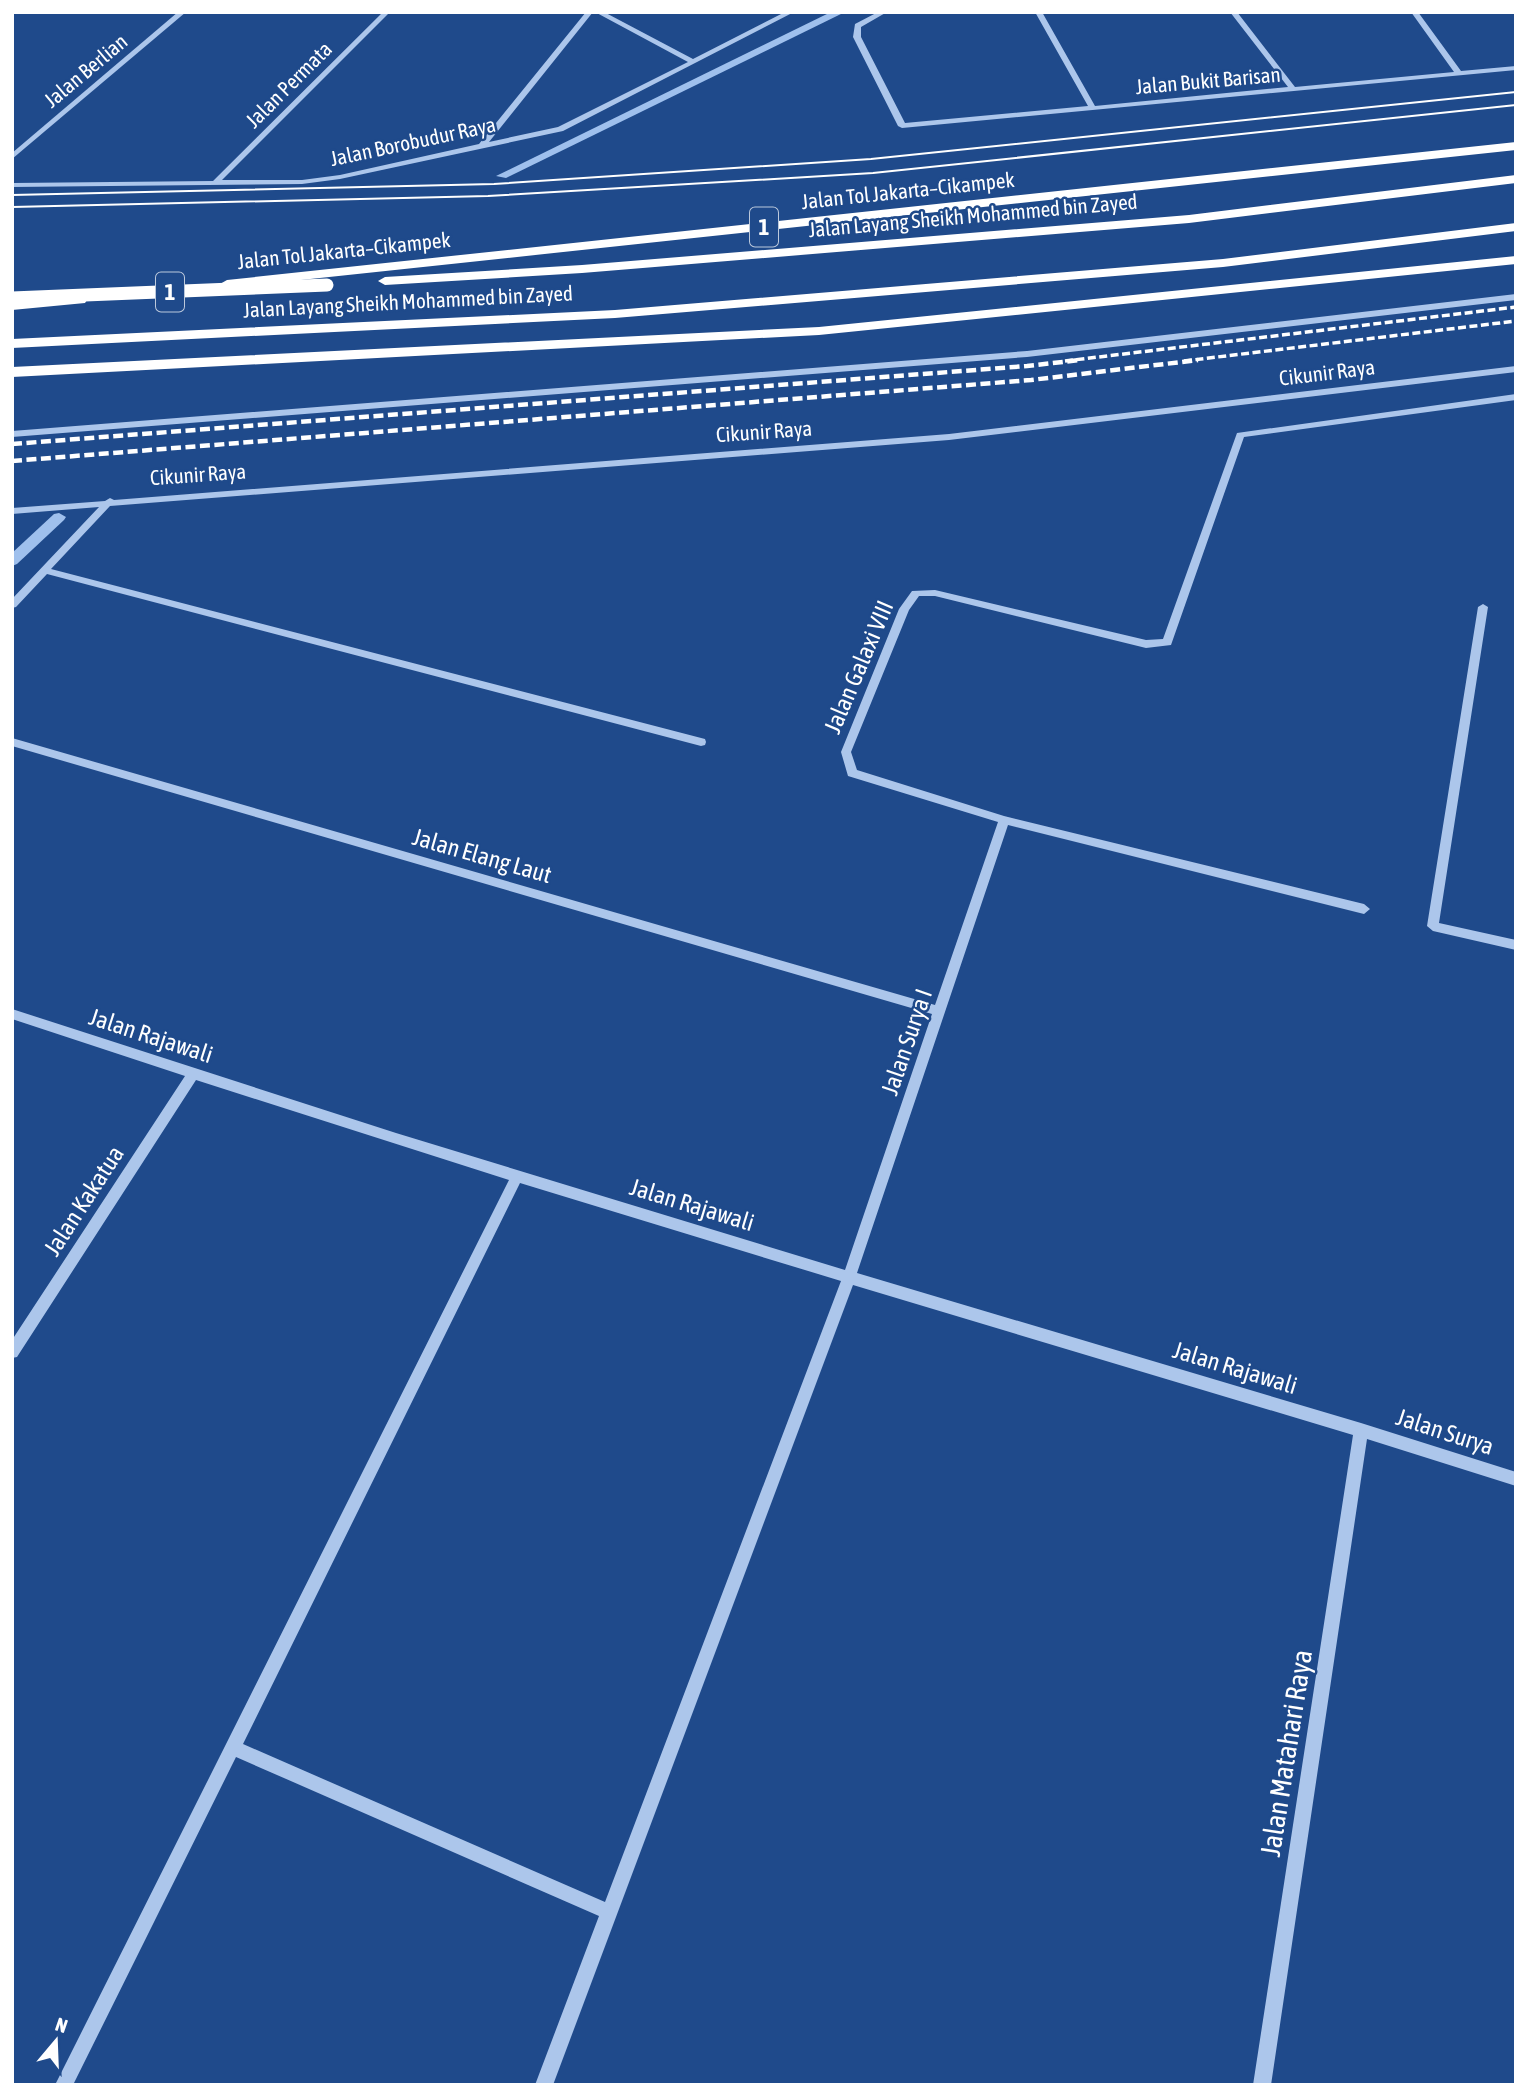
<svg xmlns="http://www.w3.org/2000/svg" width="1528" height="2097" font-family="'Asap Condensed',sans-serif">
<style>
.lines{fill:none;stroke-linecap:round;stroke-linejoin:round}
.stream{fill:#9fc0ed;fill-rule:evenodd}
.minor{fill:#acc6eb;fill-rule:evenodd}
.highway{fill:#fff;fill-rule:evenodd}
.tram{stroke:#fff;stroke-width:2}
.rail-far1{stroke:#fff;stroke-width:3.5;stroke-dasharray:8 3.5;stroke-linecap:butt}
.rail{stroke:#fff;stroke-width:4.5;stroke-dasharray:10 4.5;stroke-linecap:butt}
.highway-bridge{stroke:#fff;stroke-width:13}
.labels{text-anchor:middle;stroke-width:5;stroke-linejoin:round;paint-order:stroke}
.far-street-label{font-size:21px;fill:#fff;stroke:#1f4a8b}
.shield{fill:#1f4a8b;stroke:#bcc9dc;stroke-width:2}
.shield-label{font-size:23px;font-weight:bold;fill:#fff}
.street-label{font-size:24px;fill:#fff;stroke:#1f4a8b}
.near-street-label{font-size:28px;fill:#fff;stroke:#1f4a8b}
</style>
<rect width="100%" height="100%" fill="#1f4a8b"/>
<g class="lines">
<g class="stream">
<path d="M831 12H845L506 178 496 176Z"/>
<path d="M59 513 66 517 64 520 17 564 12 566V553L54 514Z"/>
</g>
<g class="minor">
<path d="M178 12H186L12 159V153Z"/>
<path d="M383 12H390L222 180H302L340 175 479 144 586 12H593L489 142 558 127 688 62 595 12H604L693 59 785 12H794L563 131 340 179 302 184 12 187V183L213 181Z"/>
<path d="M878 12H887L861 27V37L905 123 1088 106 1035 12H1042L1095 106 1288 87 1230 12H1237L1295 87 1454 72 1411 12H1418L1461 71 1516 66V70L902 128 898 126 853 37 855 24Z"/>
<path d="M1516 294V300L1027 357 12 437V431L1027 351Z"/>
<path d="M1516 366V372L949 440 110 506 51 569 705 739 706 742 705 745 701 746 47 574 16 607 12 608V599L99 507 12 514V508L105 501 110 498 114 500 949 434Z"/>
<path d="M1516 394V400L1244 437 1171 645 1146 648 935 596H919L909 610 851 752 857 770 1004 816 1364 904 1370 909 1364 914 1008 825 857 1273 1361 1423 1516 1472V1486L1367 1439 1271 2085H1253L1353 1435 853 1285 553 2085H535L599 1916 236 1757 73 2085H55L509 1180 196 1080 17 1357 12 1358V1340L185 1076 12 1019V1009L396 1133 845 1270 932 1014 12 746V738L935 1005 998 822 848 776 841 752 899 609 912 591 935 590 1146 640 1163 639 1237 433ZM520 1183 841 1281 605 1902 243 1744Z"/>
<path d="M1483 604 1488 607 1439 923 1516 940V950L1433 931 1427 926 1478 607Z"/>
</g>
<g class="highway">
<path d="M1516 142V150L227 288 220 284 227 280Z"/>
<path d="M1516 175V183L1189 223 582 273 385 285 378 281 385 277 582 265 1189 215Z"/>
<path d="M1516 223V231L1223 267 615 318 12 348V339L615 310 1223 259Z"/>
<path d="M1516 256V264L819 335 12 377V367L819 327Z"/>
<path d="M80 296 87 300 85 303 12 310V302Z"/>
</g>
<g class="tram">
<path d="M12 195 494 184 871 159 1516 92"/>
<path d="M12 207 488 196 873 173 1516 105"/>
</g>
<g class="rail-far1">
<path d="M1065 361 1516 307"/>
<path d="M1184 361 1516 321"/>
</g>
<g class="rail">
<path d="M12 444 1027 366 1080 360"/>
<path d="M12 461 1031 380 1198 360"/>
</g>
<path class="highway-bridge" d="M12 298 327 285"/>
</g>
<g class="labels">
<g class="far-street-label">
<text transform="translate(86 71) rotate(-40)" y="7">Jalan Berlian</text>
<text transform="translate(1208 81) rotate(-5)" y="7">Jalan Bukit Barisan</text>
<text transform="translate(289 85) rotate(-45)" y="7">Jalan Permata</text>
<text transform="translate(413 142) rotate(-12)" y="7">Jalan Borobudur Raya</text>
<text transform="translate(908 191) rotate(-6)" y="7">Jalan Tol Jakarta–Cikampek</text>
<text transform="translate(973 216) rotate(-5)" y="7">Jalan Layang Sheikh Mohammed bin Zayed</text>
<text transform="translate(344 251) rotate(-6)" y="7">Jalan Tol Jakarta–Cikampek</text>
<text transform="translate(408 302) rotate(-3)" y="7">Jalan Layang Sheikh Mohammed bin Zayed</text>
<text transform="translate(1327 373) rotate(-7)" y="7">Cikunir Raya</text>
<text transform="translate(764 432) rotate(-4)" y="7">Cikunir Raya</text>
<text transform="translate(198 475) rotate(-4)" y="7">Cikunir Raya</text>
</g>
<g class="shield">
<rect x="750" y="207.5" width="28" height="39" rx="5"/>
<rect x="156" y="272.5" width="28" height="39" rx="5"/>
</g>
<g class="shield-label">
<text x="764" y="235">1</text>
<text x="170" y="300">1</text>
</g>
<g class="street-label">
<text transform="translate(859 667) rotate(-67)" y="8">Jalan Galaxi VIII</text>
<text transform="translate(482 856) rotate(16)" y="8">Jalan Elang Laut</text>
<text transform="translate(151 1036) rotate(18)" y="8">Jalan Rajawali</text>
<text transform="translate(907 1042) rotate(-71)" y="8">Jalan Surya I</text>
<text transform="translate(84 1201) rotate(-57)" y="8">Jalan Kakatua</text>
<text transform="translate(692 1205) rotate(17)" y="8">Jalan Rajawali</text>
<text transform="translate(1235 1368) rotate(17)" y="8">Jalan Rajawali</text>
<text transform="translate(1445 1432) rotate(18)" y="8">Jalan Surya</text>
</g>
<g class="near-street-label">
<text transform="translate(1286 1753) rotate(-81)" y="10">Jalan Matahari Raya</text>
</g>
</g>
<rect width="1528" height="2097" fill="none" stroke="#ffffff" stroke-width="28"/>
<g transform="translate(56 2041) rotate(19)" stroke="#1f4a8b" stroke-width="5" paint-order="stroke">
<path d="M0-5L12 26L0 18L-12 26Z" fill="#ffffff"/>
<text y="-10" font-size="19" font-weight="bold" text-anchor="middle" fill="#ffffff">N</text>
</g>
</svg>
